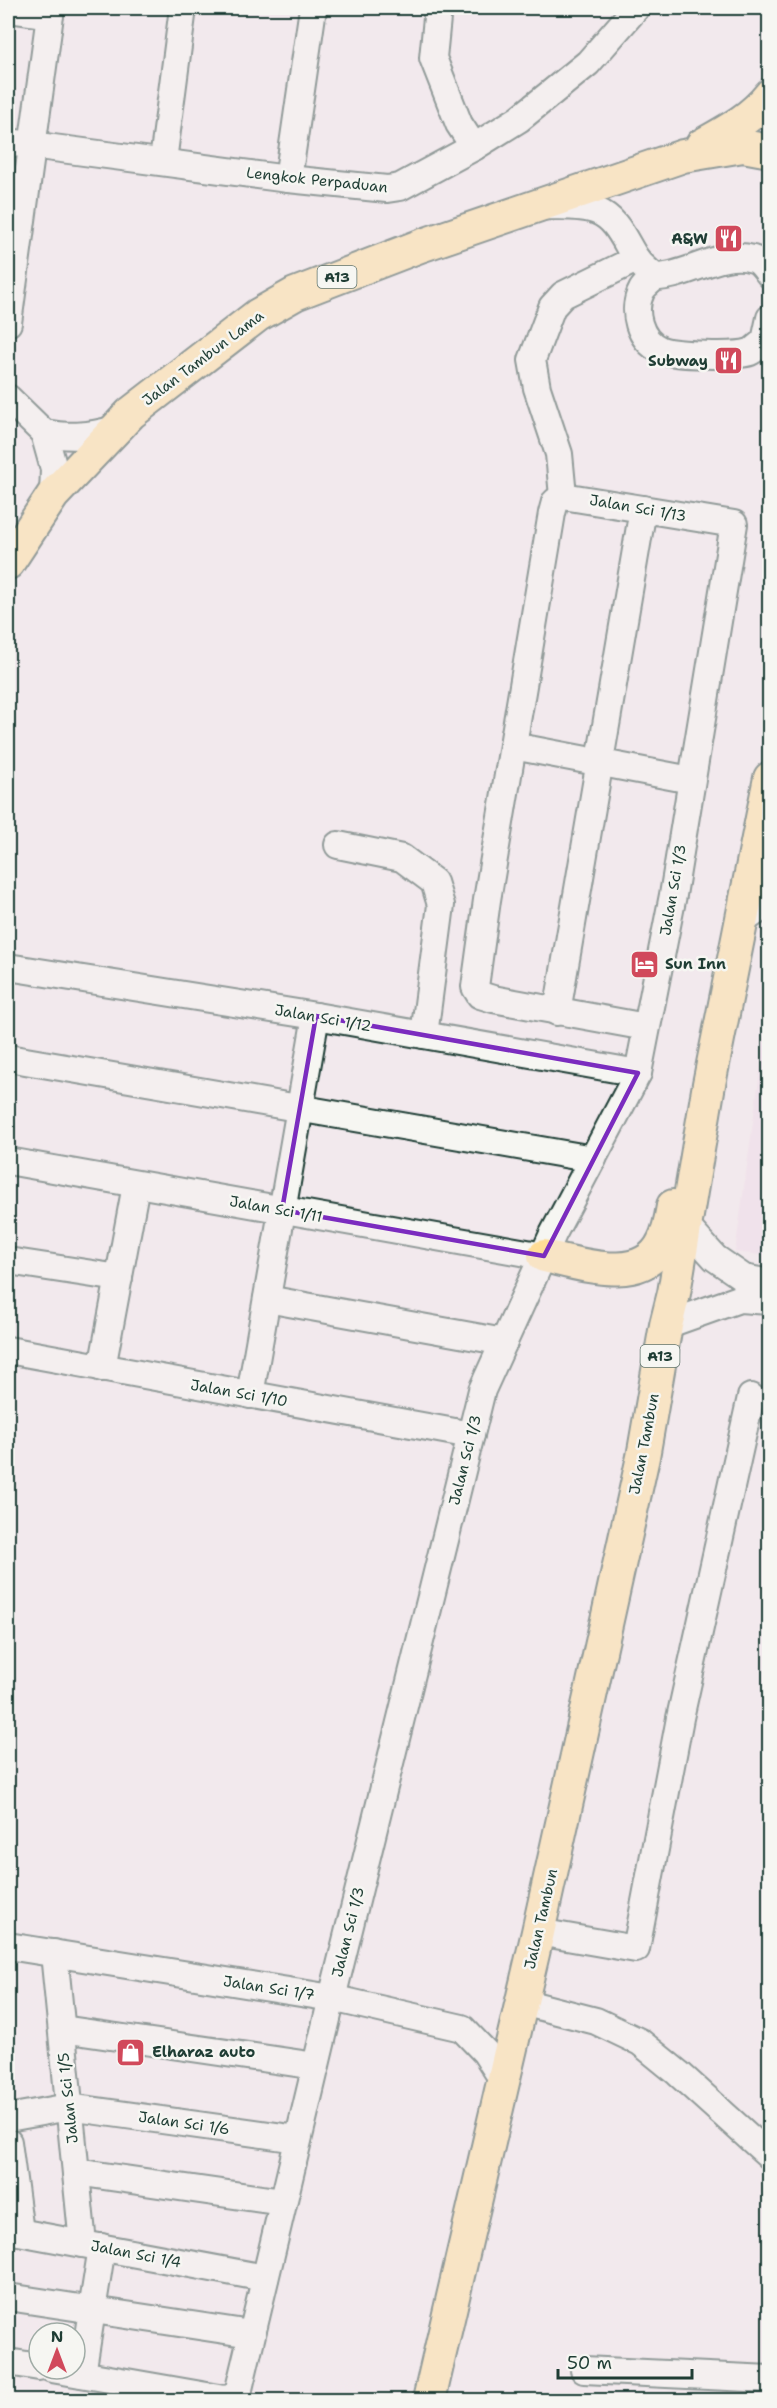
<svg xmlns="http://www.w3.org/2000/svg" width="777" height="2408" font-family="'Shantell Sans',sans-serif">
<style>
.built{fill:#eedae8}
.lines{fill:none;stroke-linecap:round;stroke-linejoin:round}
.minor-casing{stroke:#1f3d34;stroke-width:30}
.major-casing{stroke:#1f3d34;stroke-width:36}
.minor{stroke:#f6f6f2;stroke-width:26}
.major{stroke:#ffdd96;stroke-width:32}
.marked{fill:none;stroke:#7b2cbf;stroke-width:4.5;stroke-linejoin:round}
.labels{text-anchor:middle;stroke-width:5;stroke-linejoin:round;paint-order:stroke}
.shield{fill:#f6f6f2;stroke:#60746d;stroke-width:1.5}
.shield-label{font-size:14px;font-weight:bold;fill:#1f3d34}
.street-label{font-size:15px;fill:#1f3d34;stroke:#f6f6f2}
.poi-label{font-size:15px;font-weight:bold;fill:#1f3d34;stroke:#f6f6f2;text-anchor:end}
</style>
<rect width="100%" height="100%" fill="#f2e9ed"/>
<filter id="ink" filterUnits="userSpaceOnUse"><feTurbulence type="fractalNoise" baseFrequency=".0167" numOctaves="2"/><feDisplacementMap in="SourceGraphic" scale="12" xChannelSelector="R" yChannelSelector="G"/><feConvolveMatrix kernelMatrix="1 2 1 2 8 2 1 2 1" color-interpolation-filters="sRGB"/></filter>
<g filter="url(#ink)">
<path class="built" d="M769 1006V1256L735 1252Z"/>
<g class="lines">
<defs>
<g id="minor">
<path d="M438 8 433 58 459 124 474 147"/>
<path d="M8 9 50 15"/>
<path d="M8 142 288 179 387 189 400 187 474 147 519 119 588 63 636 8"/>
<path d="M163 161 183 8"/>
<path d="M288 179 313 8"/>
<path d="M545 206C561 207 582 205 597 211 617 219 624 240 635 257 640 265 648 271 655 277 688 277 720 249 753 259 761 261 765 269 770 275"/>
<path d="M655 277C651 281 645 285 642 290 631 310 639 341 661 350 675 355 736 357 750 352 755 350 760 344 765 341L770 318"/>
<path d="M8 323 51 8"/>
<path d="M8 398 44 433 54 469 53 495"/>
<path d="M44 433C73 438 88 436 116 429"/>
<path d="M563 496 559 454 537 388 532 360 552 307 563 295 636 259"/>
<path d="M513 746 691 780"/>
<path d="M338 845 402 858 434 882 441 905 424 1035"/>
<path d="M742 921 770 902"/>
<path d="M8 967 316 1016 638 1073"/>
<path d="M557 1012 643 509"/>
<path d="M8 1058 593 1159"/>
<path d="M8 1161 544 1256"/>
<path d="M686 1226 715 1258 744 1278 770 1283"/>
<path d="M8 1261 119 1278"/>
<path d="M267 1299 504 1342"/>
<path d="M666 1325 739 1299 770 1301"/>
<path d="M8 1350 471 1435"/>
<path d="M102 1368 136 1185"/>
<path d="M250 1395 316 1016"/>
<path d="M538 1932 636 1949 680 1718 751 1397"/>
<path d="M8 1946 332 1998 462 2028 485 2052 503 2080"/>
<path d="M54 1953 83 2244"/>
<path d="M522 2002 596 2021 640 2042 678 2073 770 2156"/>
<path d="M62 2029 316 2066"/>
<path d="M8 2118 69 2107 298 2139"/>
<path d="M8 2142 20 2232"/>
<path d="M76 2172 283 2202"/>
<path d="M8 2230 265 2278"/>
<path d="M8 2297 251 2334"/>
<path d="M8 2362 39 2367"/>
<path d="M52 2369 224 2399 234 2397 239 2389 332 1998 482 1390 553 1234 638 1073 673 895 734 524 563 496 555 502 552 513 487 900 475 987 480 995 493 999 646 1027"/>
<path d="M584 2370 770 2379"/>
<path d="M82 2374 102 2247"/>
</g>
<g id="major">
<path d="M702 145C727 131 752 118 770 95"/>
<path d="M8 563 53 495 131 413 258 315 295 294 420 246 683 156 743 146 770 151"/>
<path d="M544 1256C580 1264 643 1286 663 1242 669 1231 671 1218 673 1206"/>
<path d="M429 2400 538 1932 643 1457 666 1325 674 1293 709 1084 770 778"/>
</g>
</defs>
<use href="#minor" class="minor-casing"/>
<use href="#major" class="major-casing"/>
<use href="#minor" class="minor"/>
<use href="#major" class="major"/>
</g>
</g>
<path d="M0 0H777V2408H0ZM316 1016 638 1073 544 1256 282 1210Z" fill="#f2e9ed" fill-opacity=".55" fill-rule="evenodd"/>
<path class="marked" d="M316 1016 638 1073 544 1256 282 1210Z"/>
<defs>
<symbol id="restaurant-square" viewBox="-11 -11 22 22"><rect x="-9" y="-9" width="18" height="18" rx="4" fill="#d1495b" stroke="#f6f6f2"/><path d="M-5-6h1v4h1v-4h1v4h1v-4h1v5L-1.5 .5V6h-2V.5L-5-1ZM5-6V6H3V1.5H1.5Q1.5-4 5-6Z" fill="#fff"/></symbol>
<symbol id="hotel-square" viewBox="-11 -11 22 22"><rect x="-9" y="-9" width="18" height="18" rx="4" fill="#d1495b" stroke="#f6f6f2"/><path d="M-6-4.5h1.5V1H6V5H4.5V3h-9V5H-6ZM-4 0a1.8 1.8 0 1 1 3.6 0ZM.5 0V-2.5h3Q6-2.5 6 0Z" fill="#fff"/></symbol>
<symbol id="shop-square" viewBox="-11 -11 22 22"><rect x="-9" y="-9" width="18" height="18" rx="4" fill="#d1495b" stroke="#f6f6f2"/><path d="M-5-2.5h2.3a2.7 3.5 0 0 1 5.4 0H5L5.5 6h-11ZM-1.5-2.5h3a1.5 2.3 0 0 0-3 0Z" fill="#fff"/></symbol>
</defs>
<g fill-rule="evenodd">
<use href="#restaurant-square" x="712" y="222" width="33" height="33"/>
<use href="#restaurant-square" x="712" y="344" width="33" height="33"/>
<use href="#hotel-square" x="628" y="948" width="33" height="33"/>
<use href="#shop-square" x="114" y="2036" width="33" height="33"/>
</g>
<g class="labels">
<g class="shield">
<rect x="317.5" y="266" width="39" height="22" rx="4.5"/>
<rect x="640.5" y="1345" width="39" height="22" rx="4.5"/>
</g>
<g class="shield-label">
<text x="337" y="282">A13</text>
<text x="660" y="1361">A13</text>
</g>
<g class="street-label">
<text transform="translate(317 180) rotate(6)" y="5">Lengkok Perpaduan</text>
<text transform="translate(203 358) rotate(-37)" y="5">Jalan Tambun Lama</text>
<text transform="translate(638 508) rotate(10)" y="5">Jalan Sci 1/13</text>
<text transform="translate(673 890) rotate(-80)" y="5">Jalan Sci 1/3</text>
<text transform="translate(323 1018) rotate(10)" y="5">Jalan Sci 1/12</text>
<text transform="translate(276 1209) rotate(10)" y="5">Jalan Sci 1/11</text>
<text transform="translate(239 1393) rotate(10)" y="5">Jalan Sci 1/10</text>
<text transform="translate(644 1444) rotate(-79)" y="5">Jalan Tambun</text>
<text transform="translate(465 1460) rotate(-76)" y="5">Jalan Sci 1/3</text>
<text transform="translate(541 1919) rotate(-77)" y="5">Jalan Tambun</text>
<text transform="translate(348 1932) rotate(-76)" y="5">Jalan Sci 1/3</text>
<text transform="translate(269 1988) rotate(9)" y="5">Jalan Sci 1/7</text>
<text transform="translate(68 2098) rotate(-96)" y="5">Jalan Sci 1/5</text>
<text transform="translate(184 2123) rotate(8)" y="5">Jalan Sci 1/6</text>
<text transform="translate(136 2254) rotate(11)" y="5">Jalan Sci 1/4</text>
</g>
<g class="poi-label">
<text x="708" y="244">A&amp;W</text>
<text x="708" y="366">Subway</text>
<text x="665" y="969" text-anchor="start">Sun Inn</text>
<text x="152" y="2057" text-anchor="start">Elharaz auto</text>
</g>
</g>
<rect width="777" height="2408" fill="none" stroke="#f6f6f2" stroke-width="30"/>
<rect x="15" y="15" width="747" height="2378" fill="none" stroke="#1f3d34" stroke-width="2" filter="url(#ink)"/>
<g transform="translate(57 2351)"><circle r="28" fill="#f6f6f2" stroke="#a0aca6" stroke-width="1.5"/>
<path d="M0-4.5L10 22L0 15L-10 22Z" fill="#d1495b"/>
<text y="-9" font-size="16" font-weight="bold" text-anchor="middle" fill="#1f3d34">N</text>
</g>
<path d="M558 2369v9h134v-9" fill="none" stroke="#1f3d34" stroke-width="3"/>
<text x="567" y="2369" font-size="18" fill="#1f3d34" stroke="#f6f6f2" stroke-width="4.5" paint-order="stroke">50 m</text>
</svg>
